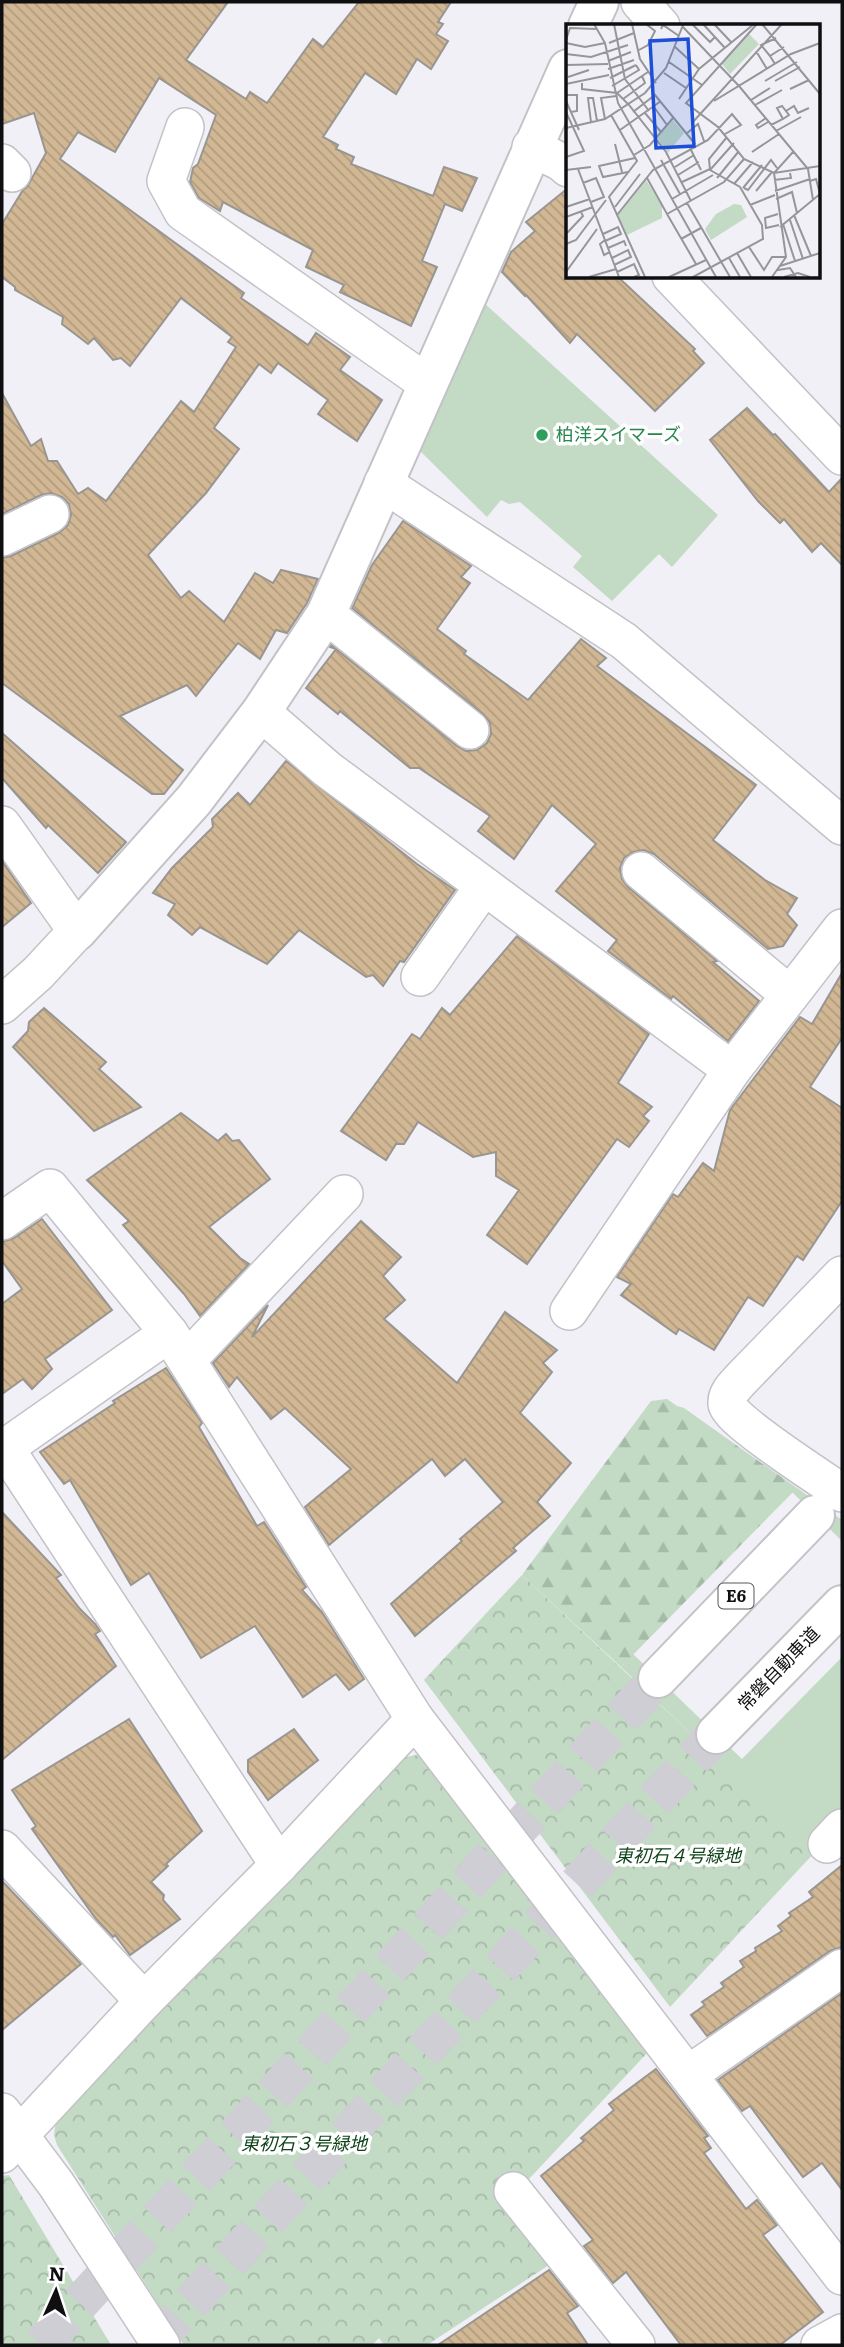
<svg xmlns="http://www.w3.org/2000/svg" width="844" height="2347" font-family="Literata,'Noto Sans JP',serif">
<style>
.green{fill:#c3dac5}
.forest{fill:url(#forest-firs)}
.park{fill:url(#park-crowns)}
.building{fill:url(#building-back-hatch);stroke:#999591;stroke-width:2}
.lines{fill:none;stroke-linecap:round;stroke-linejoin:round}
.motorway-tunnel{stroke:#ceced4;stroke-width:38;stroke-dasharray:38 19;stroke-linecap:butt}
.minor-casing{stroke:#c2c2c7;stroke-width:40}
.tertiary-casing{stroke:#c2c2c7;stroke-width:42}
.motorway-casing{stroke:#c2c2c7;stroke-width:42}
.minor{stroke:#fff;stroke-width:37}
.tertiary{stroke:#fff;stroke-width:38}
.motorway{stroke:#fff;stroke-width:38}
.leisure-dot{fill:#2e9e5b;stroke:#fff;stroke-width:2.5}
.labels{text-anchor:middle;stroke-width:7;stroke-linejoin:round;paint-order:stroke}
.shield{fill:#fff;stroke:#575758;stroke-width:2}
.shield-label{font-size:16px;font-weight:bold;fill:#0f0f11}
.leisure-label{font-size:18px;fill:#27864d;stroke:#fff;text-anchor:start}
.street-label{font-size:18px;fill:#0f0f11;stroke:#fff}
.park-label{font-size:18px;font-style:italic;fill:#0f431a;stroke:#fff}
.inset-road{fill:none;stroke:#96969a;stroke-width:2}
.view{fill:#1d4ed8;fill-opacity:0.15;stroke:#1d4ed8;stroke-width:3.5}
.inset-edge{fill:none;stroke:#0f0f11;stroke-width:3.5}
</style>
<defs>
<pattern id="forest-firs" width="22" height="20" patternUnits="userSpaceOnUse" patternTransform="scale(1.75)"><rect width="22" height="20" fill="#c3dac5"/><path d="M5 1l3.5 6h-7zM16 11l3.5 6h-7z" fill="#a6baa8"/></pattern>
<pattern id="park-crowns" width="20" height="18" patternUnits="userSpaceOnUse" patternTransform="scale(1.75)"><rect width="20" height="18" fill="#c3dac5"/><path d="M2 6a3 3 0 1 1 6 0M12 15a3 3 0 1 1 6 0" fill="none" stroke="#a6baa8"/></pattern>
<pattern id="building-back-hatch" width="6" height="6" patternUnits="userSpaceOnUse" patternTransform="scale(1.75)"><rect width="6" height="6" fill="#d1b793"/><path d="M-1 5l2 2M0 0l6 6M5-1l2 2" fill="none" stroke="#b29c7e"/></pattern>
</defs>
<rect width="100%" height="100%" fill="#f0f0f6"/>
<g class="green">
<path d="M483 302 718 515 672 567 659 554 612 601 573 567 582 556 520 502 509 504 501 500 487 517 414 445Z"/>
<path d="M797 1488 842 1520V1541L792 1492Z"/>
<path d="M633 1654 742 1759 842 1657V1807L807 1844 621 1667Z"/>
</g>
<path class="forest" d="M667 1399 677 1406 684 1408 797 1488 621 1667 522 1575 651 1401Z"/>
<g class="park">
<path d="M522 1575 816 1851 670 2007 424 1680Z"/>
<path d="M423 1754 650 2050 528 2180 499 2202 549 2265 427 2345H384L379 2338 372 2345H184L57 2145 54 2135 56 2121 393 1759Z"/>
<path d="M9 2175 111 2345H2V2176Z"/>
</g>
<g class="building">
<path d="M2 2H228L186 60 246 99 250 92 267 103 313 39 323 47 359 2H451L438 22 443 24 436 34 448 41 431 69 417 59 396 94 365 73 323 137 338 145 336 149 354 157 351 164 433 196 444 167 477 178 462 211 445 204 422 261 437 267 411 326 340 292 344 285 306 267 313 250 223 202 220 211 199 198 190 182 193 168 198 164 216 115 159 78 115 152 78 132 60 159 244 293 241 298 308 345 316 333 350 357 340 370 382 400 357 441 318 414 328 400 278 363 271 373 259 364 214 428 239 449 206 493 148 555 181 598 189 591 224 622 255 573 273 583 281 570 318 579 307 603 287 633 276 630 260 659 238 643 196 696 187 685 120 716 183 770 164 794H152L2 683V558L11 556 59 533 68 525 71 515 69 504 62 497 51 493 41 495 2 514V393L31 446 41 439 48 461H57L78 494 88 488 106 501 181 401 194 412 236 347 228 342 232 337 181 298 130 366 121 358 113 360 94 338 88 344 62 324 63 317 15 290V287L2 277V224L23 190 27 187 46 153 34 113 2 124Z"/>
<path d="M568 188V276H617L695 349 693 351 704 363 655 411 577 334 570 343 526 295 525 296 502 272 511 252 535 231 526 222Z"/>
<path d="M747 408 773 435 775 434 829 492 842 478V565L821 543 812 552 784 519 780 523 758 501 710 440Z"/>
<path d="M403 521 471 566 461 577 470 583 437 629 466 651 464 654 528 700 581 639 606 658 597 666 756 785 713 840 765 880 797 898 787 914 797 925 783 946 768 949 654 854 644 850 633 852 624 858 620 868 622 879 628 887 717 961 713 962 759 1001 728 1041 673 996 671 999 608 951 617 940 556 891 596 844 552 805 514 859 478 831 490 816 419 768H410L340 711 338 714 306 688 336 649 330 647 331 645 457 746 466 751 477 750 487 743 491 734 490 723 483 714 352 608 372 565Z"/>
<path d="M2 733 126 842 98 873 48 825 46 828 2 778Z"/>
<path d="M286 761 417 864 455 890 404 962 400 961 383 986 373 975 366 977 299 930 267 964 200 927 192 935 168 915 175 904 153 893 172 868 213 827 212 819 238 793 250 805Z"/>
<path d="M2 861 31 903 2 927Z"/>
<path d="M517 936 649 1034 618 1083 652 1107 643 1116 649 1121 629 1147 617 1139 527 1264 487 1235 519 1190 496 1176V1152L473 1157 418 1122 404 1144H396L386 1160 341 1131 412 1034 420 1039 442 1008 450 1015Z"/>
<path d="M842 973V1038L810 1087 842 1108V1201L803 1260 797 1256 763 1306 748 1297 714 1350 679 1329 676 1334 621 1295 631 1284 617 1277 673 1194 678 1197 703 1163 714 1171 730 1110 800 1017 812 1024Z"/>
<path d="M44 1008 106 1062 99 1069 141 1107 94 1131 13 1047 28 1031 29 1022Z"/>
<path d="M181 1113 218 1141 226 1134 232 1141 239 1140 270 1179 209 1227 240 1258 249 1264 200 1316 184 1294 123 1225 129 1221 87 1180Z"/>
<path d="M42 1219 112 1310 45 1359 52 1369 32 1389 23 1379 2 1394V1304L22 1289 2 1261V1242L14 1238Z"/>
<path d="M361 1221 401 1257 383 1276 405 1300 384 1319 457 1383 505 1312 557 1350 543 1363 552 1372 520 1413 571 1463 537 1502 550 1516 513 1548 516 1551 415 1636 391 1604 462 1541 460 1539 503 1502 465 1459 445 1476 432 1459 329 1545 305 1507 351 1469 285 1408 271 1419 237 1377 229 1387 213 1363 268 1305 252 1337Z"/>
<path d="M166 1368 202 1423 199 1427 257 1526 264 1522 306 1587 302 1590 322 1612 364 1679 349 1690 336 1674 303 1697 255 1626 201 1658 149 1573 131 1585 70 1480 64 1484 40 1452 115 1403 113 1401Z"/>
<path d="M2 1512 61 1575 56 1578 80 1609 95 1624 100 1631 95 1634 116 1666 2 1760Z"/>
<path d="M129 1719 202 1831 166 1864 168 1866 151 1882 164 1895 163 1900 180 1919 130 1955 115 1935 113 1937 96 1919 32 1829 36 1826 12 1790Z"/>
<path d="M294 1729 318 1760 268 1800 248 1772V1760Z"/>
<path d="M842 1865V1947L830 1951 707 2036 691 2015 705 2005 702 2002 724 1987 721 1983 744 1967 740 1961 756 1951 755 1948 782 1931 778 1926 791 1916 789 1913 813 1897 809 1892Z"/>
<path d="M2 1881 81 1964 2 2030Z"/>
<path d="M842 1993V2190L822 2163 803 2177 750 2106 742 2111 718 2080Z"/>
<path d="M656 2069 708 2136 704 2138 711 2148 704 2153 746 2209 757 2200 777 2225 763 2235 823 2312 780 2345H681L626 2272 613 2283 584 2246 593 2240 541 2176 584 2141 581 2138 614 2110 609 2104Z"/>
<path d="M549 2270 578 2306 567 2313 588 2345H438Z"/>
</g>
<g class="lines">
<g class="motorway-tunnel">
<path d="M41 2345 658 1678"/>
<path d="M152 2345 716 1734"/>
</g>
<defs>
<g id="minor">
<path d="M640 2 661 26"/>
<path d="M185 127 166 181 183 212 428 384"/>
<path d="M531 147 561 162 568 168"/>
<path d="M2 163 12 173"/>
<path d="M671 276 842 456"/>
<path d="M383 483 624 641 842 826"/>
<path d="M2 537 50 514"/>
<path d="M326 614 470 730"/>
<path d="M261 712 327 769 732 1070"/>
<path d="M2 825 77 931 38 973 2 1005"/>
<path d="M641 871 790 995"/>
<path d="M420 977 484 886"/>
<path d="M2 1221 50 1188 169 1333 415 1719 842 2276"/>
<path d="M842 1275 743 1377C736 1385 726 1393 727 1404 728 1419 825 1481 842 1493"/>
<path d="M569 1311 732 1070 842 928"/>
<path d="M187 1360 344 1194"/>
<path d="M5 1448 279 1865"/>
<path d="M2 1450 169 1333"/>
<path d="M827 1844 842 1828"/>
<path d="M2 1849 144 2001"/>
<path d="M689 2074 842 1968"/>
<path d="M2 2112 56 2184 161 2345"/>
<path d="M2 2154 144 2001 279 1865 415 1719"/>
<path d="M513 2191 636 2345"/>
<path d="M820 2345 842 2333"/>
</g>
<g id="tertiary">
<path d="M588 26 599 2"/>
<path d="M77 931 194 800 261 712 326 614 568 69"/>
</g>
<g id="motorway">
<path d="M658 1678 815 1515"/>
<path d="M716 1734 842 1605"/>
</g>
</defs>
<use href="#minor" class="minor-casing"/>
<use href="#tertiary" class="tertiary-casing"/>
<use href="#motorway" class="motorway-casing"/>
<use href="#minor" class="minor"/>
<use href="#tertiary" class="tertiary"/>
<use href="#motorway" class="motorway"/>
</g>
<circle class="leisure-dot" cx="542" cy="435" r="7"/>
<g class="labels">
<rect class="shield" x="718.5" y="1583.5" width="35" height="25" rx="5"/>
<g class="shield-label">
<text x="736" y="1602">E6</text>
</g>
<g class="leisure-label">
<text x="556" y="441">柏洋スイマーズ</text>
</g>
<g class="street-label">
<text transform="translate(779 1669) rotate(-46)" y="6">常磐自動車道</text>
</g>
<g class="park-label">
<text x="678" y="1862">東初石４号緑地</text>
<text x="304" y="2150">東初石３号緑地</text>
</g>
</g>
<g transform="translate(566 24)">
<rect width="254" height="254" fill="#f0f0f6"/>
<path d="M80 156 96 182V194L61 211 52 191ZM168 180 175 181 181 193 145 216 139 205 150 190Z" fill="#c3dac5"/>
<path d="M183 10 193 20 164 50 156 40ZM107 96 118 109 102 129 91 114Z" fill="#c3dac5"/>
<path class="inset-road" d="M28 0 39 19 52 79 150 253M48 0 59 55 83 87M66 0 74 35 90 59M126 0 144 18 149 13M137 0 159 24M148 0 165 18M191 0 120 79 152 103 178 135 208 149 254 142M196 0 254 70M116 2 173 62 242 145 247 176M95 5 97 1 113 12M0 16 4 4 31 5M0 19 19 23 39 19M43 19 68 9M108 22 133 45M73 26 82 21 89 7 80 0M190 27 201 45M0 30 25 33 62 21M204 32 195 21 210 14M42 37 65 28M103 38 136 61M209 40 204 32 218 23M0 41 42 40M42 45 68 36M98 49 120 64M2 53 23 46M44 54 70 41M199 57 231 38M209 57 234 43M16 59V65L51 69 63 81 100 128 125 177M0 60 43 51M46 62 73 46 70 41M224 65 243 56M51 69 82 48M0 71H11V87L5 88M57 75 79 59 76 52M113 75 133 45 188 0M185 76 204 64M0 77 13 106M148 77 225 30 254 19M189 81 216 66M88 83 101 101M220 87 228 82 232 89 243 84M0 88 18 127 0 133M67 88 89 71 129 120M79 89 95 108M45 91 71 137 43 173 79 253M200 94 190 101 192 104 202 98M39 95 35 74 50 72M25 98 22 74H27L31 97M126 99 216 0M205 101 217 95 223 91 216 82 211 84 217 95M0 104 39 95 79 69 100 44 117 1M54 106 95 77M210 107 235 93M120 110 132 100 138 117M49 120 56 148M124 124 135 146M186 128 213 110M68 131 84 121 107 94M95 136 114 170M109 143 128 131M12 145 53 253M0 146 25 143M144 146 168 119M62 148 37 153 33 142 69 134M112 151 133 138M81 154 101 190 158 158 178 135M151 154 173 127M208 156 225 154 224 149M244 157 250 155 254 170M116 158 144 145M17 159 30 154 38 173 25 178M168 160 187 138M177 164 196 141M178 164 182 166 205 136 211 144M190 167 206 148M209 167 244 155M106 175 147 151M210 175 226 168 231 189M121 179 164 253M184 181 209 171M0 183 24 175M49 183 74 150M101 190 130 240M212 190 199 194 200 204 213 201M51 191 87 146 142 116 166 90 175 101 159 110M228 191 245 232M0 193 27 183M224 196 237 235M217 200 229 237M214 203 254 170M1 209 17 192 15 188M37 210 52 203 55 210 39 217M115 215 135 204M39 216 34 220 38 231 44 228M0 220 10 216 40 176M183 223 198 246 206 233H220M42 224 58 217 60 222M171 229 185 253M46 234 62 226 65 233 48 241M163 234 174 253M214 242 254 229M212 246 224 244 230 253M0 248 31 205M51 248 68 240 73 251 68 253M23 253 50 245M103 253 140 236M127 253 197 215 196 201 174 163 144 146 143 135 161 113M206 253 220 233 208 149 227 128M218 253 232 249 244 253"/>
<path class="view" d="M122 15 128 122 90 124 84 17Z"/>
<rect width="254" height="254" class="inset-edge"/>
</g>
<rect width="844" height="2347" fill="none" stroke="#0f0f11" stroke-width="7"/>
<g transform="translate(56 2291) rotate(3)" stroke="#ffffff" stroke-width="5" paint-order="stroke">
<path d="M0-5L12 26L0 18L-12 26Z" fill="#0f0f11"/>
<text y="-10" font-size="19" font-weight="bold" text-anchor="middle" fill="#0f0f11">N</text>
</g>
</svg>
